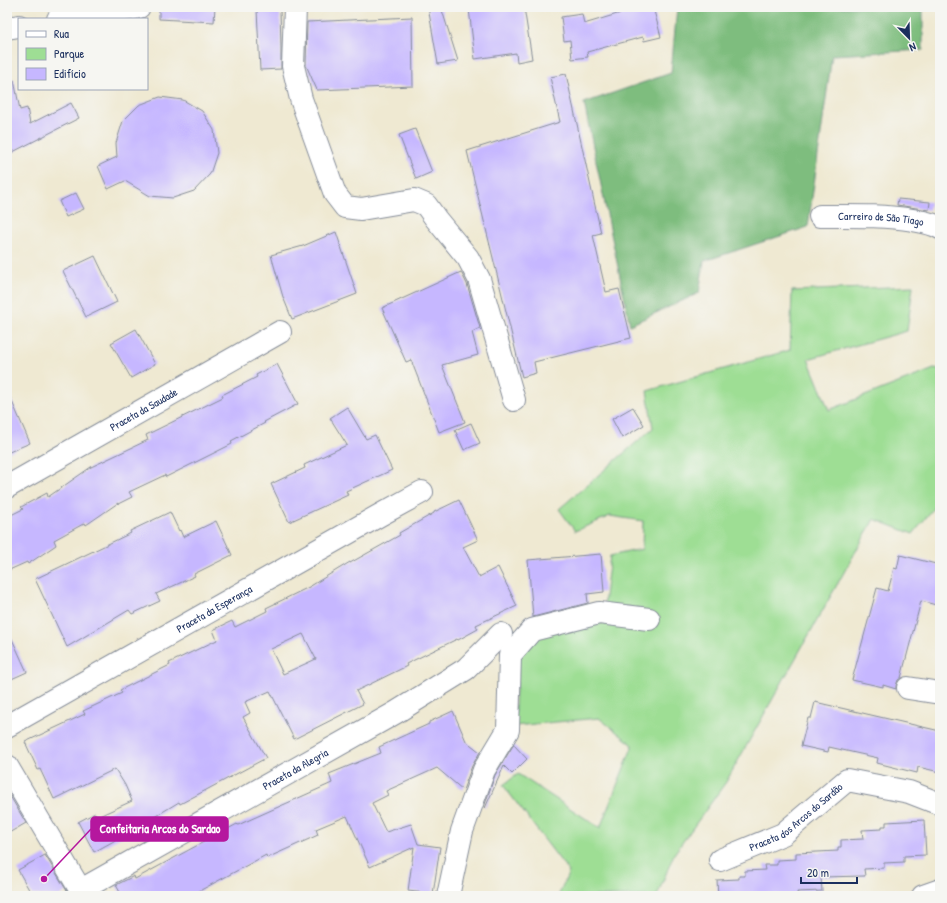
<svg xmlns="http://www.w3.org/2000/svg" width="947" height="903" font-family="'Patrick Hand',sans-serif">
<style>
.green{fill:#9ede94;stroke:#5c8679}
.forest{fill:#7ebd7e;stroke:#4c766e}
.building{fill:#c6b7ff;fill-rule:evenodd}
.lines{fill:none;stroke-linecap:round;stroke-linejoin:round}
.minor-casing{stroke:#858c98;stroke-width:24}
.major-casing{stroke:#858c98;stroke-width:24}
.minor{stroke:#fff;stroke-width:22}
.major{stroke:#fff;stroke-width:22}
.labels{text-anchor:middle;stroke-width:3;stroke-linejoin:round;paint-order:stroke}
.street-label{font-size:11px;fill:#1b2f5e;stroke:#f6f6f2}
.leader{fill:none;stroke:#b5179e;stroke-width:1.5}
.callout-dot{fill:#b5179e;stroke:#f6f6f2;stroke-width:1.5}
.callout{fill:#b5179e;stroke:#b5179e;stroke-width:1.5}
.callout-label{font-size:12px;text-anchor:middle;font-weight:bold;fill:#fff}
</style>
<rect width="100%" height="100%" fill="#f6f6f2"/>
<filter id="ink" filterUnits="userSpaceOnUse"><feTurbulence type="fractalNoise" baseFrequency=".025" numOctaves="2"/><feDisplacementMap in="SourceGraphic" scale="8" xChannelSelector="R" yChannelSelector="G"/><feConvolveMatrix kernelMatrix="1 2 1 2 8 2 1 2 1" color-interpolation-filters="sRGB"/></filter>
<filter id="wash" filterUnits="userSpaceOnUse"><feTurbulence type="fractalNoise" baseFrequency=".012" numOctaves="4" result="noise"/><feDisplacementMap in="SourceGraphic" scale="16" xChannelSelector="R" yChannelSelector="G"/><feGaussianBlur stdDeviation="0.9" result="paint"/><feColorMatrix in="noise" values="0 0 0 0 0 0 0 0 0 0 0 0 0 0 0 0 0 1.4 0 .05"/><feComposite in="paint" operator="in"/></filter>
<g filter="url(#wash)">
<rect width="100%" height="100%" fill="#efe9d2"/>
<path class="green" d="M913 286 907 331 808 359 829 410 934 369 940 370V500L913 534 874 519 726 782 674 854 657 896H558L569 872 503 785 518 774 600 828 633 745 599 718 514 726 518 655 537 636 602 621 610 556 642 549 643 521 610 516 575 531 559 509 653 428 647 391 790 350 792 291Z"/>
<path class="forest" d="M677 7H923V50L832 55 808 227 704 261 699 293 630 325 584 103 671 73Z"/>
<g id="blocks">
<g class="building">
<path d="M159 7H215L214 22 159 19Z"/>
<path d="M428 7H441L458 61 438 64Z"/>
<path d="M484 7H524L532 59 517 62 516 53 475 59 469 9Z"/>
<path d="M623 7H653L661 37 644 41 643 37 587 52 588 57 572 59 570 40 564 41 561 17 582 14 584 24 624 12Z"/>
<path d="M280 9 281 48V69L260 70 257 10Z"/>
<path d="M412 17 413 86 317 90 306 65 307 22Z"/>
<path d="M566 74 601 233 593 235 606 292 619 289 631 338 534 362 536 373 522 377 467 151 560 122 550 77Z"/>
<path d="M7 80H14L20 110 27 108 30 124 71 103 79 118 7 155Z"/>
<path d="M160 97 183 100 202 111 214 130 217 153 210 174 194 191 173 198 150 196 125 181 108 189 98 166 117 157 116 143 123 121 139 105Z"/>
<path d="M415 129 432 172 416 179 399 135Z"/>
<path d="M76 193 84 209 66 217 59 201Z"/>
<path d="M898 199 930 202 929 210 897 205Z"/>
<path d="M336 232 357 294 292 319 283 297 271 255 303 246Z"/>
<path d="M95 256 117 302 86 317 63 271Z"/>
<path d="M461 272 467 284 480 328 472 332 478 355 442 365 465 422 439 432 411 360 406 362 382 308Z"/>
<path d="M136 329 155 364 131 378 111 343Z"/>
<path d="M277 364 298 404 264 422 265 423 231 441 232 444 166 477 165 475 129 492 132 497 118 504V503L86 525 85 523 54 540 56 545 28 564 27 562 7 571V517L23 509 21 507 47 493 48 497 91 467 148 440 146 435 223 397 222 395 257 377 256 375Z"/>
<path d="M7 390 30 443 7 453Z"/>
<path d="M347 407 366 439 375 435 392 470 346 491 348 495 289 522 271 484 305 468 304 465 347 445 330 418Z"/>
<path d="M633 407 644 425 622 438 612 419Z"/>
<path d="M471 423 480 443 464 450 455 430Z"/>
<path d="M459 500 478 540 463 547 479 577 498 567 517 606 476 625 478 629 458 640 457 639 406 664 407 666 356 691 363 704 294 739 270 691 245 702 250 713 243 717 266 758 180 804 179 802 121 837 94 852 78 822 95 813 97 817 132 801 125 785 115 769 54 799 40 769 38 770 25 742 85 714 83 711 122 693 120 690 170 665 169 663 217 640 213 630 232 621 235 627 267 611 266 608 309 587 350 562V563L400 535 399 533 434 513V512ZM303 634 316 659 283 674 271 649Z"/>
<path d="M170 512 179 531 180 530 183 537 216 521 232 555 194 574 195 576 156 594 160 601 132 614 129 610 67 647 35 579 131 533 130 531Z"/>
<path d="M601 554 604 592 587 594 588 603 533 617 528 560Z"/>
<path d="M900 555 940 565V606L921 601 901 678 898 680 896 686V689L883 685V687L852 680 877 588 888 591 894 568 897 569Z"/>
<path d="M7 628 27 672 7 681Z"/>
<path d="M815 702 940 731V772L918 767 917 773 877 763 878 758 829 747 828 752 801 746 808 718H811Z"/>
<path d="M453 711 466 741 480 752 472 766 463 790 437 768 386 791 388 795 372 803 386 832 411 824 418 844 440 847 433 894 408 891 414 847 370 867 347 816 316 829 318 835 267 858 266 855 190 896H122L116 885 134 876 135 879 237 824 238 825 332 783 329 774 381 753 379 747 429 724V722Z"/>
<path d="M514 744V745L527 759 512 774 504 766 485 808 484 807 495 775Z"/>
<path d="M7 791 26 823 7 834Z"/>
<path d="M924 820 926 855 904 856V862L884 863V868L864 869 865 876 821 877 822 891 797 892 798 896H718L717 880 739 879V876H745V871L765 870 764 865H777V860L796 859V853L838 851V847H841V840L863 839 862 830 882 829V826H886V822Z"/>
<path d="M45 855 67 891 59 896 32 895 18 870Z"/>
</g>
</g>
</g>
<g filter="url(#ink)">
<use href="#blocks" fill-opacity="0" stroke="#858c98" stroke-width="1"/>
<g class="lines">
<defs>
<g id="minor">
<path d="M295 7 293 66 301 99 335 194 345 207 361 209 414 200 426 205 436 219 468 258 479 279 514 400"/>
<path d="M58 19 131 9 139 7"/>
<path d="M7 28 19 26"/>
<path id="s1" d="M820 216C851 216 883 215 913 220 923 222 932 223 940 228"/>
<path id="s2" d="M7 487 280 332"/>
<path d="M908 688 940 693"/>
<path id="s3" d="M7 726 380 515 422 492"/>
<path d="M7 766 84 896"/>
<path id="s4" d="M720 860 783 834 847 780 909 792 940 804"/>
<path id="s5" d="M81 890 395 713 466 669 501 634"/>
<path d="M448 896 462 831 484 770 508 730 510 655 532 630 599 613 649 619"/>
</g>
<path id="major" d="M923 896 940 890"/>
</defs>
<use href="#minor" class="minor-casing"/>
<use href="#major" class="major-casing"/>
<use href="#minor" class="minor"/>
<use href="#major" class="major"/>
</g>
</g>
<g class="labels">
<g class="street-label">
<text dy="4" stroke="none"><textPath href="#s1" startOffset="61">Carreiro de São Tiago</textPath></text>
<text dy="4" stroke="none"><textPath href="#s2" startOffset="157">Praceta da Saudade</textPath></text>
<text dy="4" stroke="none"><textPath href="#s3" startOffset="238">Praceta da Esperança</textPath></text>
<text dy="4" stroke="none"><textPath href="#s5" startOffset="246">Praceta da Alegria</textPath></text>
<text dy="4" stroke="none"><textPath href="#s4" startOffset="88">Praceta dos Arcos do Sardão</textPath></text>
</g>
</g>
<path class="leader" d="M44 879L91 829"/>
<circle class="callout-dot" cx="44" cy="879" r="4"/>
<rect class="callout" x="91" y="817" width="137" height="24" rx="4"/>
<g class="callout-label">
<text x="160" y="833">Confeitaria Arcos do Sardao</text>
</g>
<rect width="947" height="903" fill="none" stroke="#f6f6f2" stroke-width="24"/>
<rect x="18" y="18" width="130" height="72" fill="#f6f6f2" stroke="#9ea6b7"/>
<rect x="26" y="31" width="20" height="6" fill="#ffffff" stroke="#9ea6b7"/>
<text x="54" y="38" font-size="12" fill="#1b2f5e">Rua</text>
<rect x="26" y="48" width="20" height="12" fill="#9ede94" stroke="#9ea6b7"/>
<text x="54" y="58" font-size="12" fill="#1b2f5e">Parque</text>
<rect x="26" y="68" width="20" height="12" fill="#c6b7ff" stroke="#9ea6b7"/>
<text x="54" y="78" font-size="12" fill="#1b2f5e">Edifício</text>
<g transform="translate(909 38) rotate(157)" stroke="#f6f6f2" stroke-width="3" paint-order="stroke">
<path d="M0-3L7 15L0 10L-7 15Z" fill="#1b2f5e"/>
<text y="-6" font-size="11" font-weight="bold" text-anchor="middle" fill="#1b2f5e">N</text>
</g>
<path d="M801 877v6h56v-6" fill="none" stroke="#1b2f5e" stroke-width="2"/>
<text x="807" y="877" font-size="12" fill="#1b2f5e" stroke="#f6f6f2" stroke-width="3" paint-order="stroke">20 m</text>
</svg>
